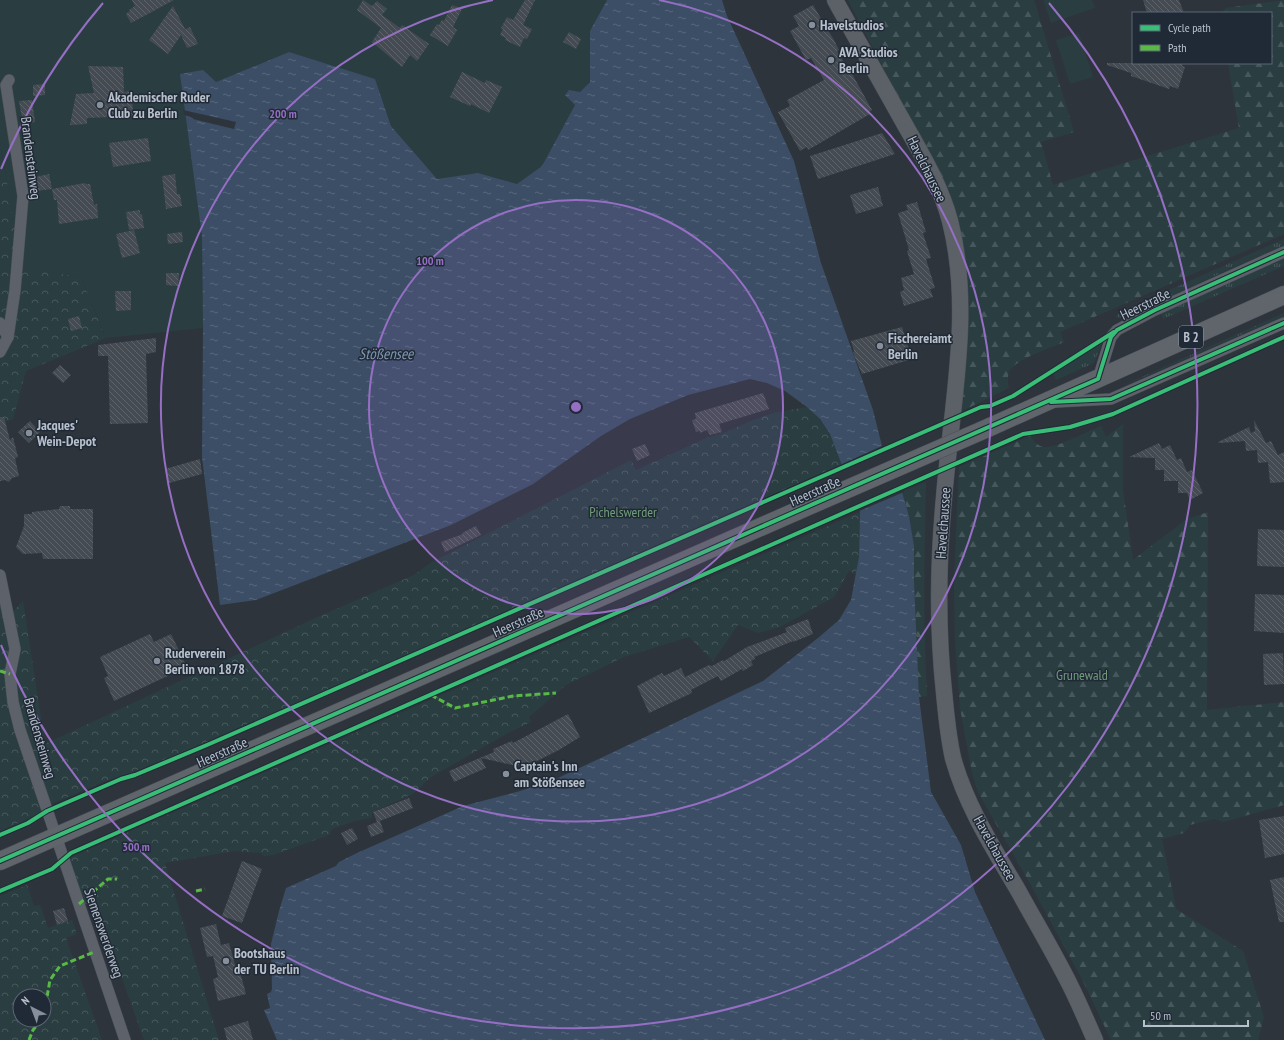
<svg xmlns="http://www.w3.org/2000/svg" width="1284" height="1040" font-family="'PT Sans Narrow',sans-serif">
<style>
.grass{fill:url(#grass-tufts)}
.forest{fill:url(#forest-firs)}
.park{fill:url(#park-crowns);fill-rule:evenodd}
.garden{fill:#2a3e42}
.water{fill:url(#water-ripples)}
.pier{fill:#2d343c}
.building{fill:url(#building-back-hatch)}
.lines{fill:none;stroke-linecap:round;stroke-linejoin:round}
.street-casing{stroke:#4b5056;stroke-width:12}
.secondary-casing{stroke:#4b5056;stroke-width:17}
.primary-casing{stroke:#4b5059;stroke-width:19}
.street{stroke:#5d626a;stroke-width:11}
.secondary{stroke:#5c6168;stroke-width:16}
.primary{stroke:#5f656b;stroke-width:18}
.primary-bridge-casing{stroke:#4b5059;stroke-width:19;stroke-linecap:butt}
.primary-bridge{stroke:#5f656b;stroke-width:18}
.quiet{stroke:#58b947;stroke-width:3;stroke-dasharray:6 3;stroke-linecap:butt}
.cycleway-casing{stroke:#202a37;stroke-width:6}
.cycleway{stroke:#3abd76;stroke-width:4}
.ring{fill:none;stroke:#966fc5;stroke-width:2}
.poi-dot{fill:#878f9a;stroke:#202a37;stroke-width:1.5}
.labels{text-anchor:middle;stroke-width:3;stroke-linejoin:round;paint-order:stroke}
.shield{fill:#202a37;stroke:#8a939f;stroke-width:1}
.shield-label{font-size:13px;font-weight:bold;fill:#b8c0cc}
.poi-label{font-size:14px;font-weight:bold;fill:#b8c0cc;stroke:#202a37;text-anchor:start}
.street-label{font-size:14px;fill:#b8c0cc;stroke:#202a37}
.park-label{font-size:14px;fill:#709c79;stroke:#202a37}
.water-label{font-size:15px;font-style:italic;fill:#8097b2;stroke:#202a37}
.centre{fill:#966fc5;stroke:#202a37;stroke-width:2}
.ring-label{font-size:12px;text-anchor:middle;font-weight:bold;fill:#966fc5;stroke:#202a37;stroke-width:3;stroke-linejoin:round;paint-order:stroke}
</style>
<defs>
<pattern id="grass-tufts" width="24" height="20" patternUnits="userSpaceOnUse"><rect width="24" height="20" fill="#2a3e42"/><path d="M3 7l-1-3M5 7V3M7 7l1-3M15 17l-1-3M17 17v-4M19 17l1-3" fill="none" stroke="#47585c"/></pattern>
<pattern id="forest-firs" width="22" height="20" patternUnits="userSpaceOnUse"><rect width="22" height="20" fill="#2a3e42"/><path d="M5 1l3.5 6h-7zM16 11l3.5 6h-7z" fill="#47585c"/></pattern>
<pattern id="park-crowns" width="20" height="18" patternUnits="userSpaceOnUse"><rect width="20" height="18" fill="#2a3e42"/><path d="M2 6a3 3 0 1 1 6 0M12 15a3 3 0 1 1 6 0" fill="none" stroke="#47585c"/></pattern>
<pattern id="water-ripples" width="26" height="14" patternUnits="userSpaceOnUse"><rect width="26" height="14" fill="#3c4e66"/><path d="M2 4q2-2 4 0t4 0M15 11q2-2 4 0t4 0" fill="none" stroke="#56667b"/></pattern>
<pattern id="building-back-hatch" width="6" height="6" patternUnits="userSpaceOnUse"><rect width="6" height="6" fill="#454b52"/><path d="M-1 5l2 2M0 0l6 6M5-1l2 2" fill="none" stroke="#5e636a"/></pattern>
</defs>
<rect width="100%" height="100%" fill="#2d343c"/>
<g class="grass">
<path d="M1284 239V245L1136 311 1123 318H1117L1116 316 1122 311Z"/>
<path d="M1284 258V266L1163 319 1160 313Z"/>
<path d="M1284 313V316L1130 383H1128Z"/>
<path d="M1102 343 1094 363 1056 380 1053 373Z"/>
</g>
<g class="forest">
<path d="M848 0H1034L1074 132 1041 142 1053 185 1239 128 1228 63H1271V13H1221L1226 8 1284 0V234L1060 332 1064 342C1051 348 1015 359 1009 372 1007 378 1008 383 1009 388L960 412 966 327 926 150Z"/>
<path d="M1123 424V490L1133 560 1187 519 1208 512 1207 710 1284 702V805L1223 822 1214 819 1190 825 1184 833 1162 839 1176 909 1243 951 1264 1017 1258 1040H1111L1083 981 1033 889 978 792 972 773 960 708 955 639 954 581 959 467 1030 436C1034 441 1038 447 1045 447 1057 448 1088 431 1101 426L1106 437Z"/>
<path d="M926 482C924 554 923 625 927 696L919 697 914 581V546L909 516 902 492Z"/>
</g>
<g class="park">
<path d="M0 142 22 267 81 277 106 338 26 371 13 419 0 423Z"/>
<path d="M807 407C828 426 832 438 842 464L188 750 128 774 108 780 51 804 41 813 0 831V575L10 615 23 601 45 744 318 617 414 575 432 562 631 460 636 470 706 438 723 433 753 420 773 413Z"/>
<path d="M860 512 859 557 856 574 849 571 834 597 780 627 758 633 738 625 713 661 689 637 624 657 566 685 529 717 531 722 508 733 431 777 413 794 372 812V818L355 821 332 829 329 835 273 855 264 856 261 853 234 851 165 863 219 1040H144L95 901 85 904 69 858Z"/>
<path d="M27 885 34 906 40 905 48 928 72 920 77 934 66 938 102 1040H0V896ZM20 996H44V1020H20Z"/>
</g>
<g class="garden">
<path d="M0 0H607L590 31V82L580 92 569 90 565 95 575 105 542 166 517 184 478 173 437 179 391 126 375 79 289 52 216 82 202 236 203 328 106 338 81 277 22 268 0 142Z"/>
<path d="M1043 0H1092L1095 8 1051 23Z"/>
<path d="M1079 33 1093 77 1070 84 1056 40Z"/>
</g>
<path class="water" d="M607 0H722L727 16 794 161 821 263 873 410 882 446 902 492 909 516 914 546V581L919 697 931 792 961 845 975 892 1045 1040H277L264 1010 270 1008 267 994 271 992 272 989 271 944 279 911 286 888 336 866 339 862 357 853 463 806 520 791 558 778 605 756 763 681 818 638 839 620 851 600 859 557 860 512 830 434 820 419 807 407 785 391 767 383 750 379 688 395 630 419 601 436 533 484 451 525 256 600 220 605 202 457 203 328 202 236 180 74 203 70 216 82 289 52 375 79 391 126 437 179 478 173 517 184 542 166 575 105 565 95 569 90 580 92 590 82V31Z"/>
<g class="pier">
<path d="M183 110 236 122 234 129 193 119V118L184 115Z"/>
<path d="M884 445 904 492 857 512 840 465Z"/>
</g>
<g class="building">
<path d="M132 0H174L131 23 126 14 130 11 129 10 135 6Z"/>
<path d="M363 0 372 6 377 1 387 9 382 15 400 28 402 25 429 44 417 61 410 55 402 67 372 42 381 28 357 10Z"/>
<path d="M525 0H535L523 25 532 29 527 39 524 38 520 47 505 40 506 38 500 35 503 29 501 28 507 17 513 20Z"/>
<path d="M1143 0H1179L1184 13H1147Z"/>
<path d="M452 5 462 9 453 27 457 30 448 46 430 35 437 24 439 25 442 20 444 21Z"/>
<path d="M813 5 834 40 839 50 837 51 850 72H851L872 110 869 112 870 114 808 150 807 147 800 151 778 112 790 106 787 100 824 80 811 58 806 60 790 31 799 26 793 16Z"/>
<path d="M173 6 185 29 184 30 190 27 198 44 187 48 181 35 168 54 149 40Z"/>
<path d="M569 32 581 39 576 49 563 42Z"/>
<path d="M1107 63H1183L1182 66 1185 67 1178 89 1170 86 1169 89 1131 76V73L1107 65Z"/>
<path d="M88 66 123 67 124 92 132 91 133 116 87 118V124L70 125 76 94 94 93Z"/>
<path d="M462 72 485 83 486 80 502 87 489 113 471 104 470 106 450 97Z"/>
<path d="M45 84V95L33 96V85Z"/>
<path d="M32 100 35 122 23 124 19 101Z"/>
<path d="M882 133 895 154 818 179 810 156Z"/>
<path d="M148 138 151 161 113 167 109 143Z"/>
<path d="M49 174 52 189 35 191 32 178Z"/>
<path d="M175 174 177 194H180L182 206 166 209 162 176Z"/>
<path d="M85 183 86 184H90L94 205 97 204 98 218 59 224 57 200H54L52 189Z"/>
<path d="M878 187 883 206 856 214 850 195Z"/>
<path d="M917 202 926 232 923 233 931 258 926 259 935 288 930 289 933 297 904 306 900 292 904 290 901 278 914 274 907 251 909 250 898 213 908 210 906 205Z"/>
<path d="M140 210V214H142L144 228 129 230 126 212Z"/>
<path d="M134 230 140 253 122 258 116 234Z"/>
<path d="M182 232 183 242 168 244 167 234Z"/>
<path d="M166 273H179L178 286 166 285Z"/>
<path d="M115 291H131V310L116 311Z"/>
<path d="M79 316 82 328 71 331 68 319Z"/>
<path d="M902 327 912 359 862 374 853 353 854 351 851 341Z"/>
<path d="M156 338V352L146 354 148 423 110 424 108 356H98V345Z"/>
<path d="M60 365 71 375 63 383 52 373Z"/>
<path d="M763 393 769 409 719 424 722 432 710 435 707 430 700 433V431L696 432 692 420 696 419 695 413Z"/>
<path d="M0 417H4L10 440 13 437 18 457 15 458 19 476 12 478 9 482 5 480 0 481Z"/>
<path d="M1254 420 1266 443 1271 441 1278 455 1284 452V482L1270 483 1268 462 1258 463 1257 450 1246 451 1245 441 1219 443 1218 442 1249 427 1251 433 1255 431Z"/>
<path d="M30 421 40 432 29 443 18 432Z"/>
<path d="M1159 443 1162 449 1170 445 1177 460 1181 458 1187 472 1192 470 1203 493 1190 500 1187 493H1178V481H1164V470H1155V458L1129 457Z"/>
<path d="M645 444 650 455 637 461 632 449Z"/>
<path d="M200 459 202 474 169 483 165 469Z"/>
<path d="M60 506H70V509H93V559H43L42 553 23 554 16 547 24 526V514H32V512L59 509Z"/>
<path d="M476 526 481 535 445 552 441 542 463 534 462 533Z"/>
<path d="M1258 529 1284 530V567L1257 566Z"/>
<path d="M1255 594 1284 595V633L1254 631Z"/>
<path d="M808 619 813 634 793 642V641L754 657 755 659 751 661 753 665 743 671 742 669 721 681 718 676 691 690 692 693 649 713 637 686 662 673 664 676 681 668 685 677 709 665 712 666 723 660 724 661 747 647 787 632 785 628Z"/>
<path d="M150 634 154 642 171 634 187 667 114 701 104 678 108 676 100 657Z"/>
<path d="M1283 653 1284 684 1264 685 1263 654Z"/>
<path d="M568 714 580 737 559 750 529 765 527 762 517 766 481 758 486 768 454 782 449 771 494 752 493 749 512 741 513 743Z"/>
<path d="M409 798 413 808 380 821 384 832 371 837 367 826 377 822 373 812Z"/>
<path d="M1284 816V854L1265 858 1259 820Z"/>
<path d="M352 828 358 839 347 845 341 833Z"/>
<path d="M242 861 262 869 242 923 222 916Z"/>
<path d="M1284 877V922H1279L1270 880Z"/>
<path d="M64 908 68 921 57 925 53 911Z"/>
<path d="M216 924 221 945 229 943 237 972H240L246 994 218 1001 213 979 218 977 213 956 207 957 200 928Z"/>
<path d="M248 1021 253 1040H227L224 1028Z"/>
</g>
<g class="lines">
<defs>
<g id="street">
<path d="M0 323 8 337"/>
<path d="M0 352 8 337 15 290 23 196 6 85 9 80"/>
<path d="M1098 379 1111 337 1117 330 1155 310 1284 252"/>
<path d="M1056 402 1111 399 1284 323"/>
<path d="M0 575 15 649 10 674 13 702 20 730 125 1040"/>
</g>
<path id="secondary" d="M835 0C857 39 879 78 900 116 919 150 940 183 950 221 973 311 951 407 944 498 938 562 937 627 944 692 946 713 948 736 953 758 966 806 994 849 1019 892 1036 923 1054 953 1070 985 1079 1003 1087 1022 1095 1040"/>
<g id="primary">
<path d="M990 427 1284 295"/>
<path d="M0 861 797 511"/>
</g>
</defs>
<use href="#street" class="street-casing"/>
<use href="#secondary" class="secondary-casing"/>
<use href="#primary" class="primary-casing"/>
<use href="#street" class="street"/>
<use href="#secondary" class="secondary"/>
<use href="#primary" class="primary"/>
<defs>
<path id="primary-bridge" d="M797 511 990 427"/>
</defs>
<use href="#primary-bridge" class="primary-bridge-casing"/>
<use href="#primary-bridge" class="primary-bridge"/>
<g class="quiet">
<path d="M0 671 10 674"/>
<path d="M431 695 455 708 513 696 556 693"/>
<path d="M196 891 205 889"/>
<path d="M79 904 108 879H117"/>
<path d="M44 1014 50 980 60 966 94 952"/>
<path d="M29 1040 33 1030 41 1020"/>
</g>
<defs>
<g id="cycleway">
<path d="M1051 402 1111 399 1284 323"/>
<path d="M0 835 28 823 47 811 121 779 135 775 207 745 981 407 990 406 1013 396 1114 332"/>
<path d="M0 861 1098 379 1111 337 1117 330 1155 310 1284 252"/>
<path d="M0 891 52 869 71 853 1023 434 1070 427 1113 414 1284 337"/>
</g>
</defs>
<use href="#cycleway" class="cycleway-casing"/>
<use href="#cycleway" class="cycleway"/>
</g>
<circle cx="576" cy="407" r="207" fill="#966fc5" fill-opacity=".12"/>
<g class="ring">
<circle cx="576" cy="407" r="207"/>
<path d="M659 0A415 415 0 1 1 493 0"/>
<path d="M1 169A622 622 0 0 1 103 3M1049 3A622 622 0 1 1 1 645"/>
</g>
<g class="poi-dot">
<circle cx="812" cy="25" r="4"/>
<circle cx="831" cy="60" r="4"/>
<circle cx="100" cy="105" r="4"/>
<circle cx="880" cy="346" r="4"/>
<circle cx="29" cy="433" r="4"/>
<circle cx="157" cy="661" r="4"/>
<circle cx="506" cy="774" r="4"/>
<circle cx="226" cy="961" r="4"/>
</g>
<g class="labels">
<rect class="shield" x="1179" y="326" width="24" height="22" rx="3"/>
<g class="shield-label">
<text x="1191" y="342">B 2</text>
</g>
<g class="poi-label">
<text x="820" y="30">Havelstudios</text>
<text x="839" y="57">AVA Studios<tspan x="839" dy="16">Berlin</tspan></text>
<text x="108" y="102">Akademischer Ruder<tspan x="108" dy="16">Club zu Berlin</tspan></text>
<text x="888" y="343">Fischereiamt<tspan x="888" dy="16">Berlin</tspan></text>
<text x="37" y="430">Jacques'<tspan x="37" dy="16">Wein-Depot</tspan></text>
<text x="165" y="658">Ruderverein<tspan x="165" dy="16">Berlin von 1878</tspan></text>
<text x="514" y="771">Captain's Inn<tspan x="514" dy="16">am Stößensee</tspan></text>
<text x="234" y="958">Bootshaus<tspan x="234" dy="16">der TU Berlin</tspan></text>
</g>
<g class="street-label">
<text transform="translate(31 158) rotate(83)" y="5">Brandensteinweg</text>
<text transform="translate(927 169) rotate(64)" y="5">Havelchaussee</text>
<text transform="translate(1145 304) rotate(-26)" y="5">Heerstraße</text>
<text transform="translate(815 491) rotate(-24)" y="5">Heerstraße</text>
<text transform="translate(943 523) rotate(-86)" y="5">Havelchaussee</text>
<text transform="translate(518 622) rotate(-24)" y="5">Heerstraße</text>
<text transform="translate(40 738) rotate(74)" y="5">Brandensteinweg</text>
<text transform="translate(222 752) rotate(-24)" y="5">Heerstraße</text>
<text transform="translate(995 848) rotate(61)" y="5">Havelchaussee</text>
<text transform="translate(104 933) rotate(71)" y="5">Siemenswerderweg</text>
</g>
<g class="park-label">
<text x="623" y="517">Pichelswerder</text>
<text x="1082" y="680">Grunewald</text>
</g>
<g class="water-label">
<text x="386" y="359">Stößensee</text>
</g>
</g>
<circle cx="576" cy="407" r="6" class="centre"/>
<g class="ring-label">
<text x="283" y="118">200 m</text>
<text x="430" y="265">100 m</text>
<text x="136" y="851">300 m</text>
</g>
<rect x="1132" y="12" width="140" height="52" fill="#202a37" stroke="#5d6673"/>
<rect x="1140" y="25" width="20" height="6" fill="#3abd76" stroke="#5d6673"/>
<text x="1168" y="32" font-size="12" fill="#b8c0cc">Cycle path</text>
<rect x="1140" y="45" width="20" height="6" fill="#58b947" stroke="#5d6673"/>
<text x="1168" y="52" font-size="12" fill="#b8c0cc">Path</text>
<g transform="translate(32 1008) rotate(318)"><circle r="19" fill="#202a37" stroke="#5d6673"/>
<path d="M0-3L7 15L0 10L-7 15Z" fill="#878f9a"/>
<text y="-6" font-size="11" font-weight="bold" text-anchor="middle" fill="#b8c0cc">N</text>
</g>
<path d="M1144 1020v6h104v-6" fill="none" stroke="#b8c0cc" stroke-width="2"/>
<text x="1150" y="1020" font-size="12" fill="#b8c0cc" stroke="#202a37" stroke-width="3" paint-order="stroke">50 m</text>
</svg>
